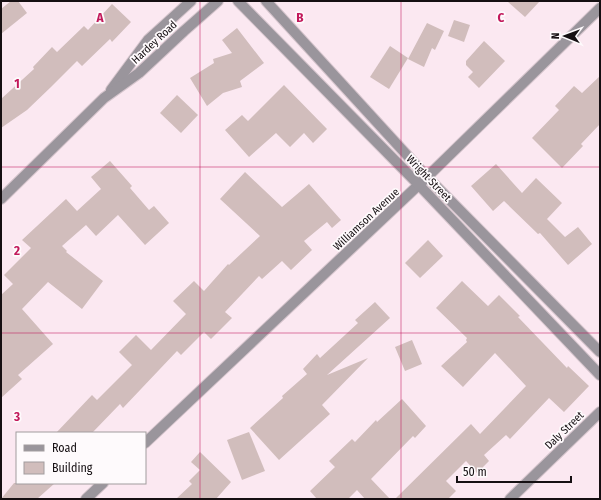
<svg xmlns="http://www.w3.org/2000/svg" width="601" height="500" font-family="'Fira Sans Condensed',sans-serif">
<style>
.building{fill:#d1bdbc}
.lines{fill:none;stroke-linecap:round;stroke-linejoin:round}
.minor-casing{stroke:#d6c5cd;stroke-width:12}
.tertiary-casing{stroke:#d6c5cd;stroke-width:12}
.minor{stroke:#9a959c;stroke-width:10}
.tertiary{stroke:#9a959c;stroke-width:10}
.grid{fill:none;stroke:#c2185b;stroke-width:1;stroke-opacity:0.55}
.labels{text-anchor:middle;stroke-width:3.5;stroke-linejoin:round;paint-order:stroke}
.street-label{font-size:11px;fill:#150f12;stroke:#fefafc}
.grid-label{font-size:13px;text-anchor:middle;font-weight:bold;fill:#c2185b;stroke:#fefafc;stroke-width:3.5;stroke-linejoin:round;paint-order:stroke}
</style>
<rect width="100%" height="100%" fill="#fbe8f1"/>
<g class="building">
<path d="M11 1H18L27 13 1 34V9Z"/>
<path d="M507 1H540L525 17Z"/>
<path d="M112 4 131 22 112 42 110 39 82 66 77 61 51 87 27 110 1 128V99L34 69 33 67 52 47 57 52 84 26 88 30Z"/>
<path d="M454 20 470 25 464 42 448 36Z"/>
<path d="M427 23 444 31 435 50 432 48 424 67 408 59Z"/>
<path d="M237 28 264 63 240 81 242 87 223 93 207 106 190 78 214 63 213 59 232 53 222 40Z"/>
<path d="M484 41 505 61 479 88 468 77 473 72 466 65V61Z"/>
<path d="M390 46 408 58 389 89 370 77Z"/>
<path d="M600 76V124L581 144 583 146 562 168 532 138 559 110 555 106 574 86 582 93Z"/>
<path d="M284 85 327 129 313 143 304 133 290 147 276 133 249 157 225 130 242 115 248 121Z"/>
<path d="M177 95 198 115 181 133 160 113Z"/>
<path d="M110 161 132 186 130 188 149 210 154 206 169 223 145 245 118 215 96 236 86 225 62 246 67 251 66 252 103 281 82 309 48 282 22 309 53 344 18 375 22 379 1 398V295L13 284 4 275 31 248 22 240 66 199 77 211 101 189 91 177Z"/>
<path d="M496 164 522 193 536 178 562 203 547 219 565 237 578 227 592 244 568 265 540 233 538 234 504 201 493 211 471 186Z"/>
<path d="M245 172 282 207 309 184 341 220 332 228 327 222 304 241 312 250 291 270 282 261 262 279 259 276 225 312 232 318 211 339 204 332 181 355 177 351 123 408 120 404 92 433H56L92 395 97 400 132 365 119 352 136 335 151 350 186 314 173 301 194 281 204 291 228 264 229 265 260 236 220 199Z"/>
<path d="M428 240 443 256 420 278 405 263Z"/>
<path d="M462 281 488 306 499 295 520 316 518 317 567 368 568 366 589 386 564 412 549 398 510 439 506 435 484 455 489 461 477 473 466 461 446 481 456 491 448 499H395L471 424 480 434 526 386 495 353 463 387 441 366 467 342 466 340 467 338 436 308Z"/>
<path d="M375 302 390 318 327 375 368 358 322 405 330 414 279 460 250 428 283 398 282 396 307 374 303 369 317 354 320 358 358 323 355 320Z"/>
<path d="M412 340 422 364 405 371 395 347Z"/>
<path d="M402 399 426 426 415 438 413 436 371 479 390 499H365L357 490 348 499H317L310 491 335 467 329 461 352 439 355 442 376 420 377 422Z"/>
<path d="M249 432 265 471 242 480 227 440Z"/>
<path d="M200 452 231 482 216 499H176L192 484 189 481 200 470 191 462Z"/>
<path d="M14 483H55L37 499H1Z"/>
</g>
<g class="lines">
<defs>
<g id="minor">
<path d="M145 443 427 177 600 8"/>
<path d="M86 499 103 483"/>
<path d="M510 499 600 412"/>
</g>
<g id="tertiary">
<path d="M238 1 419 185 600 375"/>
<path d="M266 1 427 177 600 352"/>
<path d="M111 90 148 40 191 1"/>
<path d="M1 199 104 98 139 73 184 31 218 1"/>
</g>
</defs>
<use href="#minor" class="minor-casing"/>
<use href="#tertiary" class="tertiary-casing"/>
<use href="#minor" class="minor"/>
<use href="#tertiary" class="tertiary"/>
</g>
<path class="grid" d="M200 1V499M401 1V499M1 167H600M1 333H600"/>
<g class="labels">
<g class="street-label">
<text transform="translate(154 42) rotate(-43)" y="4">Hardey Road</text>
<text transform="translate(429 178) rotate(46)" y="4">Wright Street</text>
<text transform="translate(366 219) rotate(-43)" y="4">Williamson Avenue</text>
<text transform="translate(564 430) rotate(-44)" y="4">Daly Street</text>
</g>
</g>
<g class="grid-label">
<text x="100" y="22">A</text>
<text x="300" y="22">B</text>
<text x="501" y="22">C</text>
<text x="17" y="88">1</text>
<text x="17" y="255">2</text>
<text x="17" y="421">3</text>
</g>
<rect width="601" height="500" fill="none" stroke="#150f12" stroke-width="4"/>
<rect x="16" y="432" width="130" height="52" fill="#fefafc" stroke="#a19c9e"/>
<rect x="24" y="445" width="20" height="6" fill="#9a959c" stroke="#a19c9e"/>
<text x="52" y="452" font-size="12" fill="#150f12">Road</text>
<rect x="24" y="462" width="20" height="12" fill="#d1bdbc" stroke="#a19c9e"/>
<text x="52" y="472" font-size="12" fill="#150f12">Building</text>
<g transform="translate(565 36) rotate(271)" stroke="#fefafc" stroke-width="3" paint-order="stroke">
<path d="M0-3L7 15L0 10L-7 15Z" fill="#150f12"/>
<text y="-6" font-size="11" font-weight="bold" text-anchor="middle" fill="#150f12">N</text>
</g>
<path d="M457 476v6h114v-6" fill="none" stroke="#150f12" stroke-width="2"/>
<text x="463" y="476" font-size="12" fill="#150f12" stroke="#fefafc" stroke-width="3" paint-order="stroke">50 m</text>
</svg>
